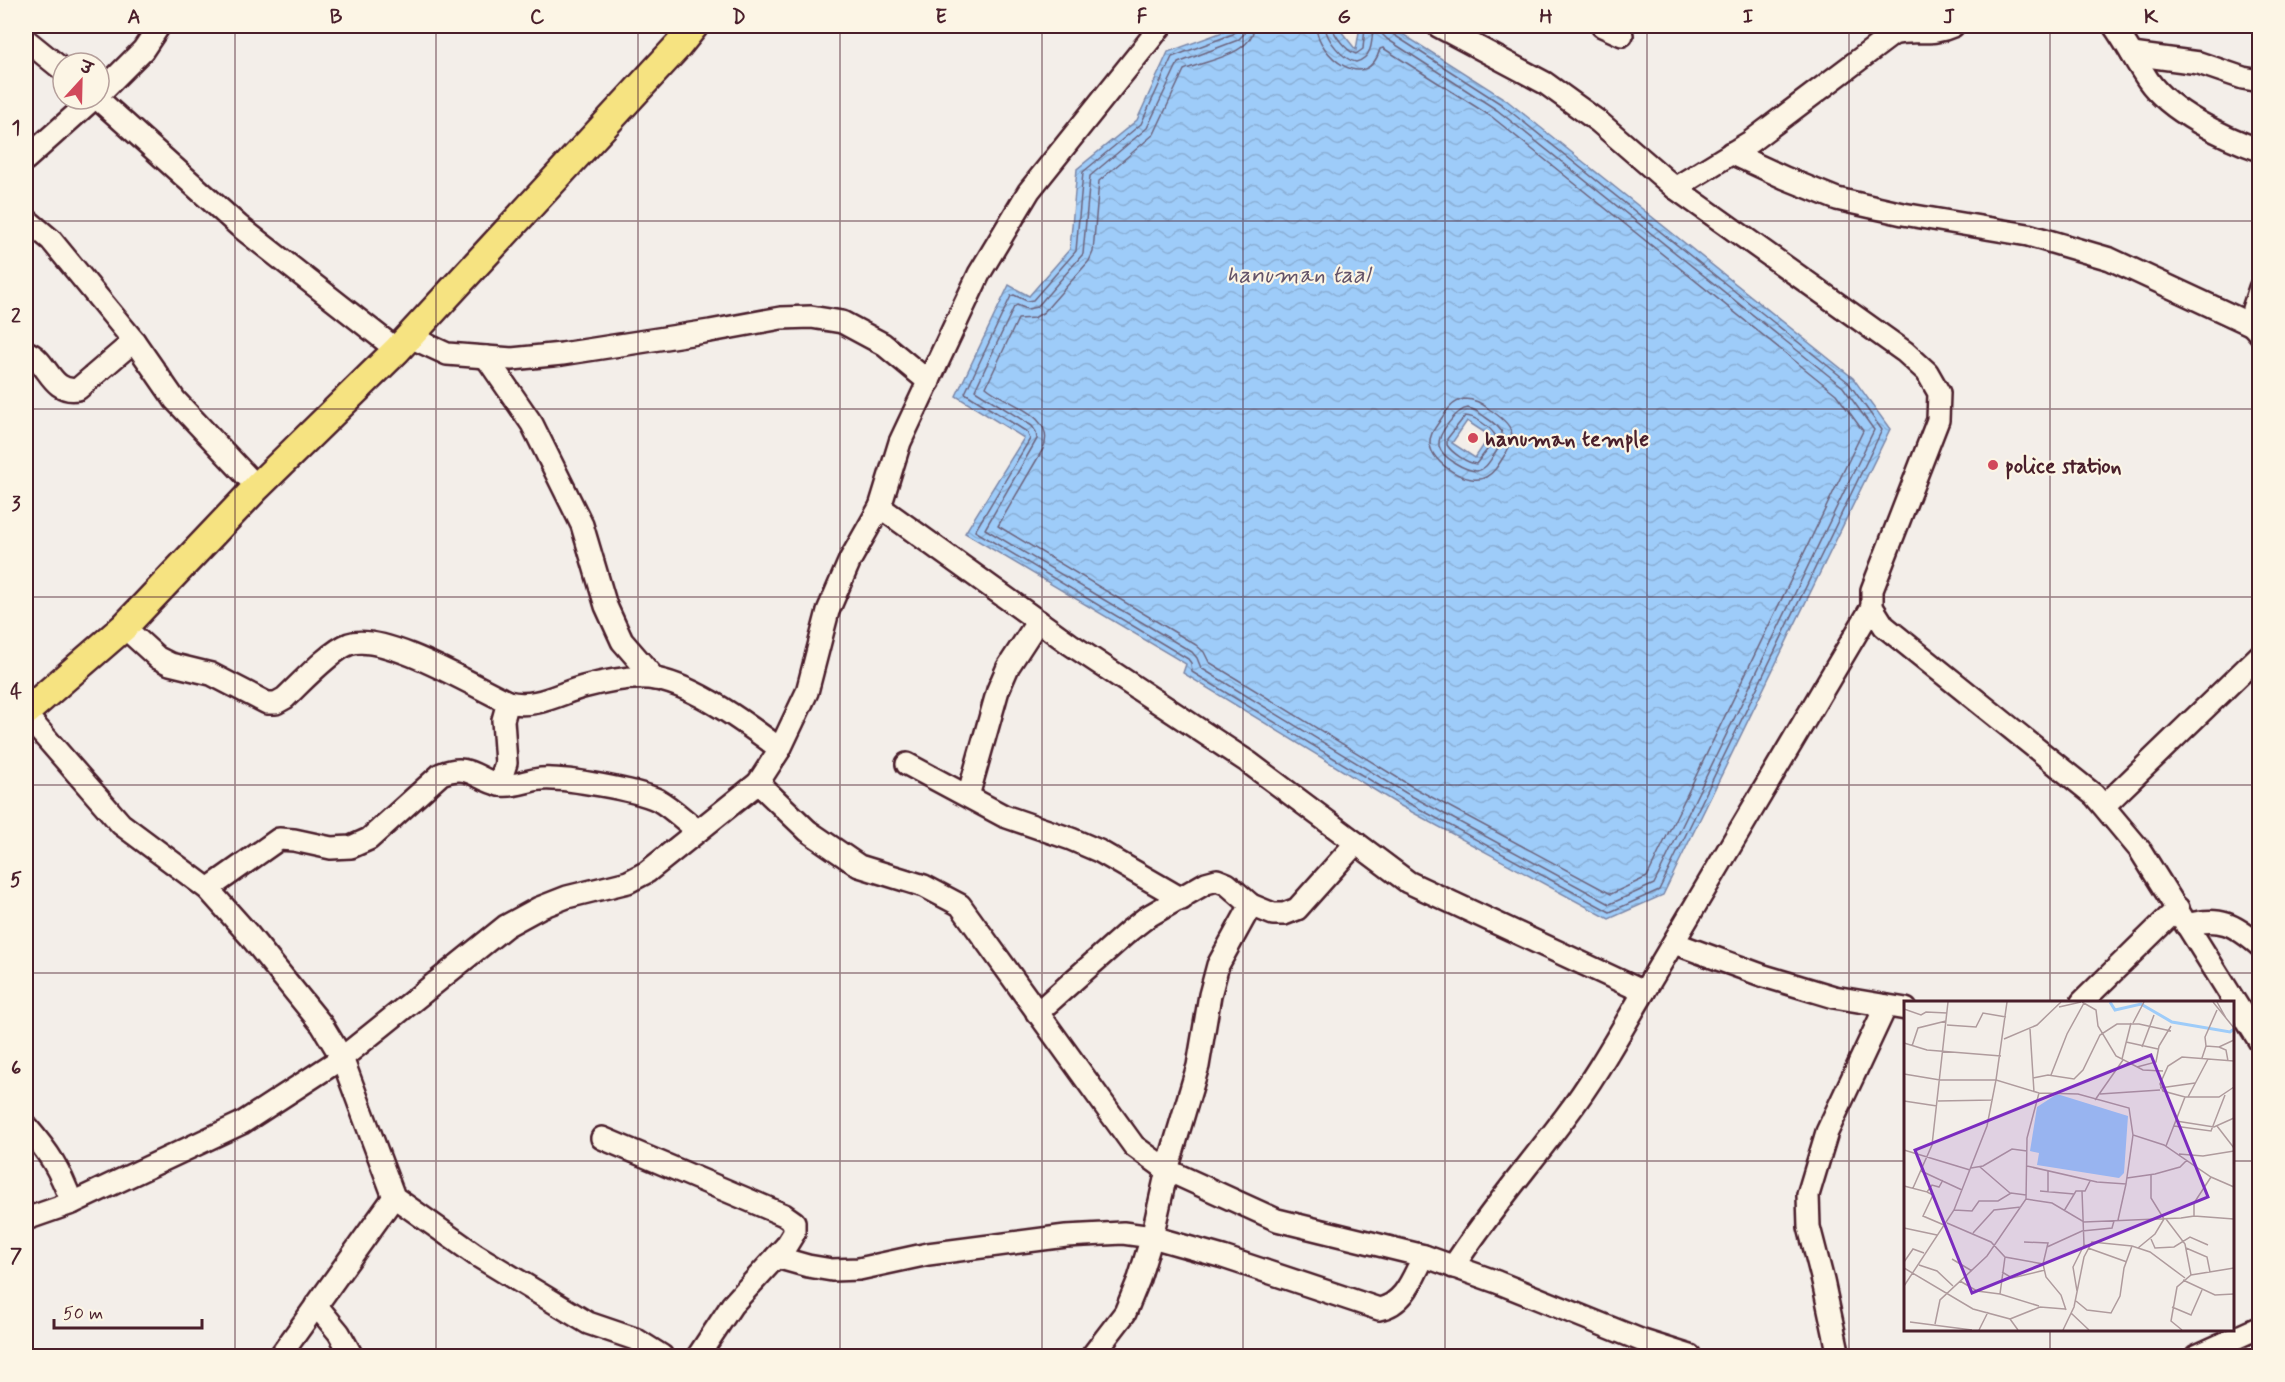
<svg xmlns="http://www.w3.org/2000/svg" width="2285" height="1382" font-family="Mynerve,'Playpen Sans Deva',sans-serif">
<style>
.water{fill:url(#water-waves);stroke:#7c87a7;stroke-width:1.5;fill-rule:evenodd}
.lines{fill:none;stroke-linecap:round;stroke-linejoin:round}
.shore{stroke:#6c647d;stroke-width:1.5}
.minor-casing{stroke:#4a1f2b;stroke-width:26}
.major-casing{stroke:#4a1f2b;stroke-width:32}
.minor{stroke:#fcf5e5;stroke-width:21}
.major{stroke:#f6e381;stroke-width:27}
.grid{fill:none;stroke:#4a1f2b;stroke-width:1.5;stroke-opacity:0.55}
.poi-dot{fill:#d1495b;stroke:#fcf5e5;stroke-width:2}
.labels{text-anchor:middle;stroke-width:4.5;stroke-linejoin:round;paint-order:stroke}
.poi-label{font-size:22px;font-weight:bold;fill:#4a1f2b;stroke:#fcf5e5;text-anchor:start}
.water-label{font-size:24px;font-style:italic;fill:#635369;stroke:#fcf5e5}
.inset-river{fill:none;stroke:#9eccf9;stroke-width:3}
.inset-road{fill:none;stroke:#af9b9d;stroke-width:1.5}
.view{fill:#7b2cbf;fill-opacity:0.15;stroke:#7b2cbf;stroke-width:3}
.inset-edge{fill:none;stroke:#4a1f2b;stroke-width:3}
.neatline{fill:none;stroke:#4a1f2b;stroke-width:2}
.grid-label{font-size:20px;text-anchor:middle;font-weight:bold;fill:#4a1f2b}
</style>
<defs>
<pattern id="water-waves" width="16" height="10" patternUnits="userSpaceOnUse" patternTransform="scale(1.5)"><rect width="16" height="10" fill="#9eccf9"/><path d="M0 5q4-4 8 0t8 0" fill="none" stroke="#8aafd6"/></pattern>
</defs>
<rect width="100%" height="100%" fill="#f3eee9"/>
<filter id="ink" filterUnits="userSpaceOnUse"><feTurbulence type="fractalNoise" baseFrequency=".0167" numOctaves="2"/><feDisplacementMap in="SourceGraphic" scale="12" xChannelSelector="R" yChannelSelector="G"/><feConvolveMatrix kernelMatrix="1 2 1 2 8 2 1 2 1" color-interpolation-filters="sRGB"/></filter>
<g filter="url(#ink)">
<path class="water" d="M1239 26H1337L1356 50 1360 26H1390L1505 99 1853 378 1890 429 1663 895 1609 919 1399 805 1183 673 1186 664 965 533 1024 438 956 396 1009 285 1029 296 1070 249 1077 169 1137 120 1168 52ZM1467 421 1490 436 1475 458 1452 443Z"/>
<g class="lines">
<g class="shore">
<path d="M1238 26 1237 30 1233 34 1172 57 1141 124 1083 172 1076 251 1033 300 1027 301 1014 295 1011 296 965 393 1027 432 1030 439 975 531 1188 659 1191 663 1192 672 1403 800 1610 912 1659 890 1882 430 1848 382 1501 104 1391 33 1388 26"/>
<path d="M1245 26 1244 34 1238 40 1178 63 1147 128 1090 176 1083 254 1037 307 1027 309 1017 305 1014 307 975 390 1032 426 1036 432 1037 439 985 529 1192 652 1197 658 1201 668 1406 793 1610 904 1654 884 1874 430 1843 387 1497 110 1387 39 1382 34 1381 26"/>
<path d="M1254 26C1253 55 1206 60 1184 70L1154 134 1099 181 1093 252 1089 261 1044 312 1034 318 1018 319 986 387C1005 404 1058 415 1043 449L998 526 1196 645 1204 652 1209 662 1411 786 1611 894 1647 877 1863 431 1836 394 1492 117 1383 48 1380 49C1367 95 1317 55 1316 26"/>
<path d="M1325 26C1326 39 1343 60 1356 62 1373 58 1372 40 1373 26"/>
<path d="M1332 26C1334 35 1346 51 1356 54L1363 49 1365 26"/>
<path d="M1464 399C1475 399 1481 403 1489 409 1510 423 1520 433 1504 456 1499 464 1494 473 1486 477 1469 487 1431 463 1430 444 1429 434 1436 427 1441 419 1447 410 1452 402 1464 399Z"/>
<path d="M1468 408C1475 409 1480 413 1485 417 1505 430 1508 435 1494 455 1489 462 1486 469 1477 471 1466 471 1442 458 1439 446 1437 434 1457 409 1468 408Z"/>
<path d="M1465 416C1475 416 1490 427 1495 435L1494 441 1476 464C1467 463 1452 453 1447 445V439Z"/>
</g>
<defs>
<g id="minor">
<path d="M1438 26 1545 83 1599 122 1675 188 1905 352 1927 372 1939 393 1938 420 1872 590V607L1884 626 2094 795 2140 850 2260 1042"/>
<path d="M1602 26 1622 35"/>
<path d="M2114 26C2126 43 2136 62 2148 80 2170 112 2223 137 2260 150"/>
<path d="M26 40 63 70"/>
<path d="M2132 54 2199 63 2243 78 2260 81"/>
<path d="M99 94 143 50 159 26"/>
<path d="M98 99 239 226 397 350"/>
<path d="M1731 153 1785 178 1837 199 1903 214 2028 235 2110 259 2252 325"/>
<path d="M26 159 93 99"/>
<path d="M1675 188 1750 142 1893 34C1916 28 1929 37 1953 26"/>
<path d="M26 219 51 240 134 341 175 400 257 487"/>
<path d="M2260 288 2253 309 2252 325 2260 334"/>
<path d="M410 337 447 354 512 359 562 354 710 331 781 318 811 317 842 322 883 344 929 382"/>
<path d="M26 352C48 359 50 394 78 389L134 341"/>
<path d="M486 357 532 424 582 525 606 606 622 641 655 679"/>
<path d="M880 507 1070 644 1248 762 1408 882 1644 992 1872 607"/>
<path d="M124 627 158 658 170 664 211 674 267 703H276L285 698C300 684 330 651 349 644 384 632 474 686 508 702 535 709 558 694 583 687 605 681 634 675 656 679 697 687 747 724 780 749"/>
<path d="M26 715 121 824 208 889 249 935 322 1025 342 1058 394 1197 476 1255 588 1323 635 1339 662 1356"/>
<path d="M907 764 1004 816 1071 839 1099 851 1182 899"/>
<path d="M758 783 808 831 859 866 924 886 960 905 1134 1146 1167 1170 1277 1220 1424 1256 1497 1282 1643 1341 1690 1356"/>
<path d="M499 785 506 763 503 720 508 702"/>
<path d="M968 796 998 690 1008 667 1038 621"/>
<path d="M2104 806 2260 655"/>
<path d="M208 889 279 839 294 840 331 848 351 847 369 839 441 774C471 762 475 780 501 785 516 787 527 780 541 779 564 777 637 790 658 800 672 808 685 821 698 831"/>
<path d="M2186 925C2220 916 2234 924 2260 946"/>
<path d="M1674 943 1764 976 1834 997 1906 1009"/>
<path d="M2082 1002 2178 908"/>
<path d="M1037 1013 1129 931 1147 917 1206 883 1217 880 1227 884 1251 905 1273 914H1284L1297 909 1356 843"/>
<path d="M26 1126C50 1154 59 1168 72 1203"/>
<path d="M602 1138 784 1215 794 1222V1233L786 1246 732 1305 698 1356"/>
<path d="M26 1219 72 1203 242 1123 342 1058 506 926 539 908 567 897 628 882 647 872 758 783 780 749 807 692 828 611 850 560 880 507 900 442 979 274 1029 191 1161 26"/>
<path d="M776 1257 808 1266 832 1270 859 1269 928 1254 1066 1236 1123 1233 1152 1237 1223 1257 1379 1309C1405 1304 1413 1277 1424 1256"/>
<path d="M1453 1267C1487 1214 1528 1167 1566 1116 1595 1078 1619 1034 1644 992"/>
<path d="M316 1305 339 1333 352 1356"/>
<path d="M280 1356 394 1197"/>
<path d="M1092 1356 1125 1313 1139 1279 1152 1237 1167 1170 1198 1066 1210 995 1218 965 1251 905"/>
<path d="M1839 1356 1823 1281 1809 1227 1808 1195 1827 1132 1886 1006"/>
<path d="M2196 1356 2260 1327"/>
</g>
<path id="major" d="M26 712 124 627 257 487 397 350 678 46 694 26"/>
</defs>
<use href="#minor" class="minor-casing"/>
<use href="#major" class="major-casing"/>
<use href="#minor" class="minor"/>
<use href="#major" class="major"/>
</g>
</g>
<path class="grid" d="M235 26V1356M436 26V1356M638 26V1356M840 26V1356M1042 26V1356M1243 26V1356M1445 26V1356M1647 26V1356M1849 26V1356M2050 26V1002M26 221H2260M26 409H2260M26 597H2260M26 785H2260M26 973H2260M26 1161H1906M2232 1161H2260M2050 1330V1356"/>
<g class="poi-dot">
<circle cx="1473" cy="438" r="6"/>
<circle cx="1993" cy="465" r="6"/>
</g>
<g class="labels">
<g class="poi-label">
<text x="1485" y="446">hanuman temple</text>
<text x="2005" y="473">police station</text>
</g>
<g class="water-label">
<text x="1298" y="282">hanuman taal</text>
</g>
</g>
<g transform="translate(1904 1001)">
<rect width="330" height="330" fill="#f3eee9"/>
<path d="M153 93 224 115 220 172 215 177 133 164 135 152 126 150 133 106Z" fill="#9eccf9"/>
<path class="inset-river" d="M206 1 211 9 237 3 268 21 326 31 330 28"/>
<path class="inset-road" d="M103 1 92 79 135 92 174 93 225 107 229 134 260 144 307 176 330 186M178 1 192 9 194 25 212 55 239 69 259 70M309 1 330 27M313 1 322 17M155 6 177 1M0 8 17 14 22 11 43 12M229 22 240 1M43 24 72 26 79 12 102 16M126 28 130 91M100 38 133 24 157 1M222 41 254 48M0 42 23 49 97 55M8 45 14 27 42 20M302 45 301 36 313 9M238 46 250 14M315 46 322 49 324 60M298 57 302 45 315 46 330 39M218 58 227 22M330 60 278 56 264 65 256 83 259 90 281 96H315L330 86M233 66 252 61 255 45 267 25M0 73 36 79H92L83 125 50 209 0 285M147 74 163 33 180 2M129 77 144 74 170 78 179 69 196 34 213 23H235L267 30M256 87 291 82M196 93 256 89M284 96 304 58M191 99 219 59M0 100 33 105M34 100 89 99M272 120 310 126 330 117M270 125 307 130 321 94M313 125 330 147M262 145 281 96M0 149 66 169M275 153 299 155 330 150M123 165 193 181 222 183 229 134M76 166 106 192M67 167 79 165 108 148 123 150M17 170 58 189M144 170V191M223 177 251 173 276 166 283 159M0 185 23 191 28 184 35 186 39 179M9 187 28 144 44 1M136 190 170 193M178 190 180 244M23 191 29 194 19 215 40 224M122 198 148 202 180 221 277 217 290 215V202L307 176M50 209 68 210 75 200H94L107 192 122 194M160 210 172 190H181L186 180M290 215 330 218M262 218 281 243 287 274M214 219 222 183M43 222 87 241 101 256 139 263 142 276 157 294 162 309M0 227 33 234M69 232 90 209 117 206M247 238 251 247 270 246 286 236 304 244M120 241 144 242 139 263M143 246 178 230 208 227 210 220M184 247 223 261M234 247 251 233 260 218 247 197V174M282 247 303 256 306 271M101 256 96 293 135 305M48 258 68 270M0 261 9 248 20 252M15 264 33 270 49 285M0 267 69 308 106 318 114 329M98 271 108 277 141 269M279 279 311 294 330 293M56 280 73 290 96 293M173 290 169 266 180 244 185 245M172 300 183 309 207 312 216 295 220 267 228 245M268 306 287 314 298 289M167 312 185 329M106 318 136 306 161 308M6 321 68 329M31 323 36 299 83 255 122 198 123 137 135 92M75 329 84 311M159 329 170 306 180 256 188 241 228 245 246 251 281 277M278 329 267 320 273 286 287 274 330 267"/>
<path class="view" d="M247 54 304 196 68 292 11 149Z"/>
<rect width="330" height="330" class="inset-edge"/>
</g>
<rect width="2285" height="1382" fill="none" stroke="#fcf5e5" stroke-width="66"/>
<g transform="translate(81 81) rotate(22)"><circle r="28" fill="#fcf5e5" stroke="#b59f9b" stroke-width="1.5"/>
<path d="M0-4.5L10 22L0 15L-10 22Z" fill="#d1495b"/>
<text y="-9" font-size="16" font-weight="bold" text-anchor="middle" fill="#4a1f2b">उ</text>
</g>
<path d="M54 1319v9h148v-9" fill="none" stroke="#4a1f2b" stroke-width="3"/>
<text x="63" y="1319" font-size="18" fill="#4a1f2b" stroke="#fcf5e5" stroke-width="4.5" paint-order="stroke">50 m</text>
<rect x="33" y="33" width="2219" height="1316" class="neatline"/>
<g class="grid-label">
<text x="134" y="23">A</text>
<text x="336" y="23">B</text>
<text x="537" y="23">C</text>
<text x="739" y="23">D</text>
<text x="941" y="23">E</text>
<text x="1142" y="23">F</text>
<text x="1344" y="23">G</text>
<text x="1546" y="23">H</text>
<text x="1748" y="23">I</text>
<text x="1949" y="23">J</text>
<text x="2151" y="23">K</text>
<text x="16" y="134">1</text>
<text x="16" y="322">2</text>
<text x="16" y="510">3</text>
<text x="16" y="698">4</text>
<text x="16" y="886">5</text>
<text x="16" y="1074">6</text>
<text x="16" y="1262">7</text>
</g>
</svg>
